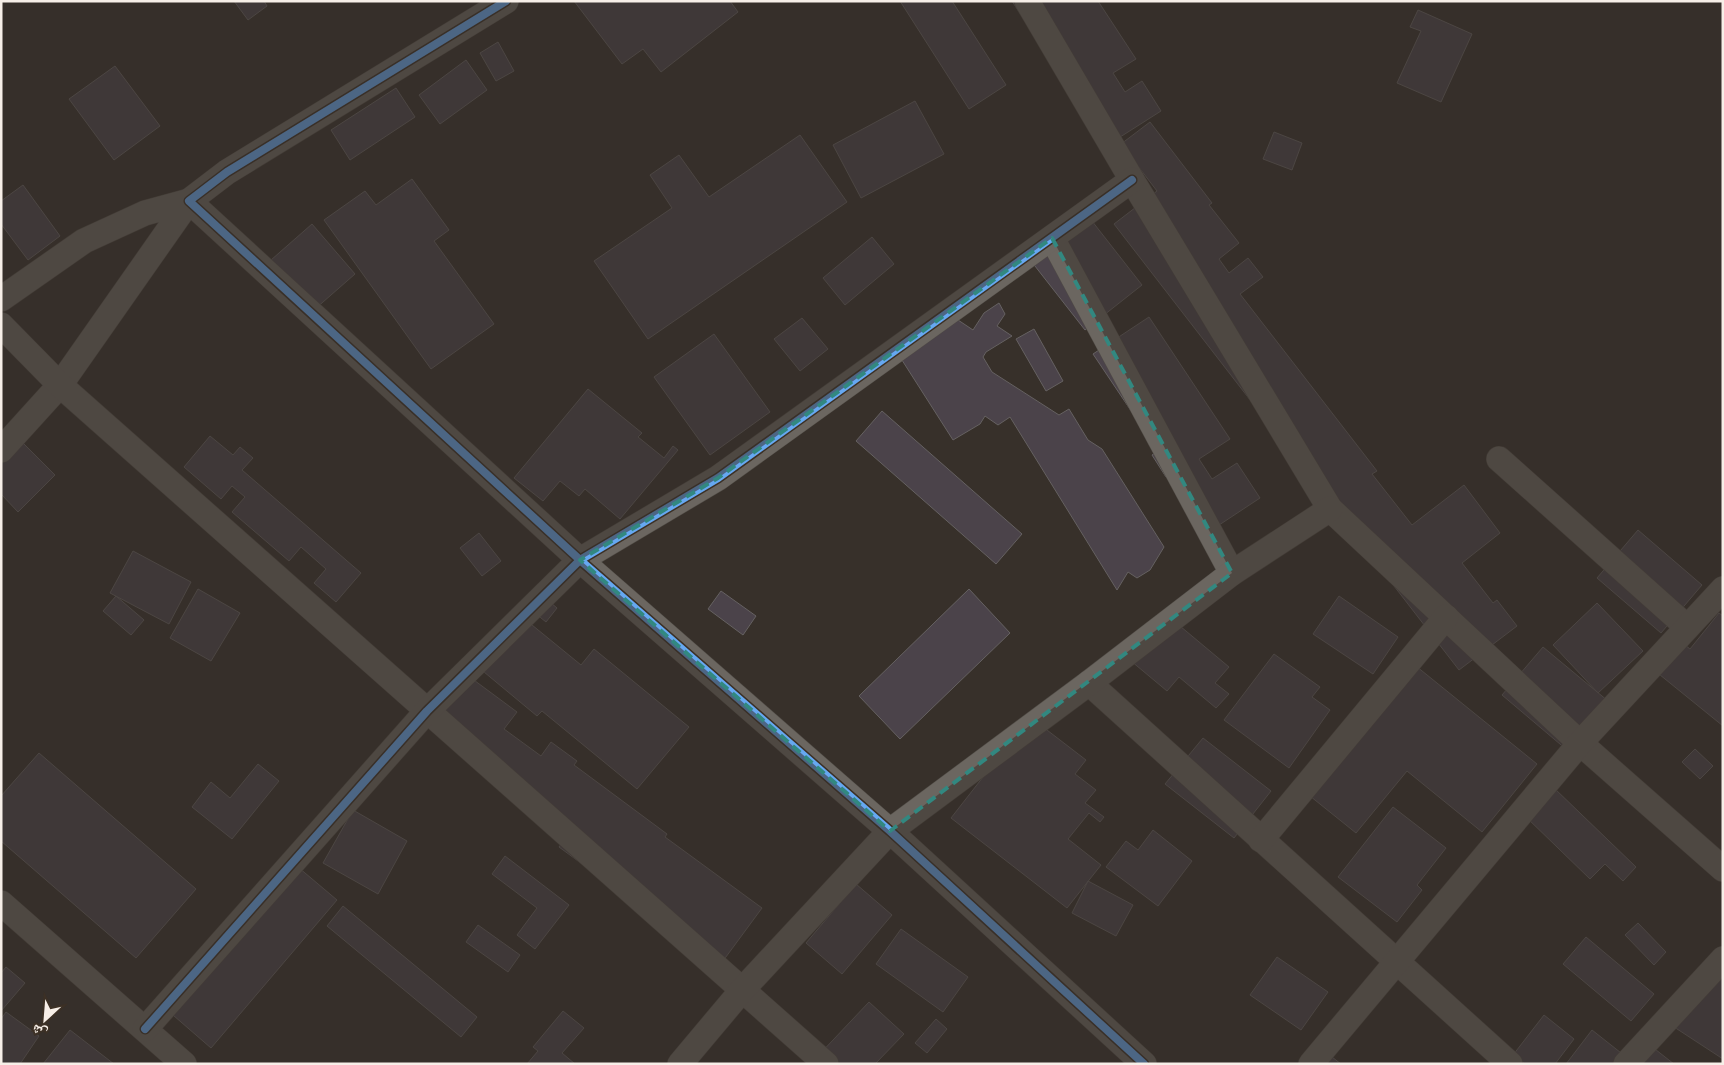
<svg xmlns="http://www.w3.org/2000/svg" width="1724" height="1065" font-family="Montserrat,'Noto Naskh Arabic',sans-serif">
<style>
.building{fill:#4b434a;stroke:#656161}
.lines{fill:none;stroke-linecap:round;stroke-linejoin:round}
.minor-casing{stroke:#514c46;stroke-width:26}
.minor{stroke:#6b6660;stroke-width:25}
.cycleway-casing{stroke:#3c3025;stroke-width:11}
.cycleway{stroke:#66a8f1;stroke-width:8}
.marked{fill:none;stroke:#328880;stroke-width:4;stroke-dasharray:10 6;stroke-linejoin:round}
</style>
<rect width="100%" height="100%" fill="#37302a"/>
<g class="building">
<path d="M234 1H264L267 6 248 20Z"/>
<path d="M574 1H730L738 12 661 72 643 49 622 64Z"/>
<path d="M900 1H952L1006 85 969 109Z"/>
<path d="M1012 1H1098L1136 59 1113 73 1125 92 1142 81 1161 111 1106 146Z"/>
<path d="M1418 10 1472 34 1441 102 1397 83 1421 31 1410 27Z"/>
<path d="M498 42 514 71 496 81 480 53Z"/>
<path d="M466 60 487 90 440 124 419 95Z"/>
<path d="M115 66 160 126 114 160 69 99Z"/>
<path d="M396 88 415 117 350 160 331 130Z"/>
<path d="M915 101 944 154 861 198 833 145Z"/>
<path d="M1150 122 1212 203 1209 205 1239 243 1219 259 1229 273 1248 258 1263 277 1240 294 1377 471 1372 474 1412 525 1464 485 1500 533 1462 563 1493 603 1497 600 1517 626 1459 670 1114 224 1157 191 1121 144Z"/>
<path d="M1274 132 1302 143 1292 170 1263 159Z"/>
<path d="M800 135 847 202 648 339 594 261 672 208 650 175 679 155 709 197Z"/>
<path d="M412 179 449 230 434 241 494 324 431 369 324 220 365 191 376 205Z"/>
<path d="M23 185 60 236 28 260 1 224V201Z"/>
<path d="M1081 207 1142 285 1085 330 1024 252Z"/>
<path d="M312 224 355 274 315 309 271 260Z"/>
<path d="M872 237 894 264 845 305 823 278Z"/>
<path d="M999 303 1005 314 997 326 1012 336 986 352 983 357 992 372 1059 415 1069 409 1088 440 1102 449 1164 547 1150 570 1137 578 1128 572 1117 590 1010 417 998 425 985 416 980 424 953 440 900 357 958 320 973 330 984 313Z"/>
<path d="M1149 317 1230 439 1199 459 1212 479 1237 463 1260 498 1210 531 1172 473 1166 477 1152 455 1158 451 1093 354Z"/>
<path d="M802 318 828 349 800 371 774 339Z"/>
<path d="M1034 329 1063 381 1046 391 1016 339Z"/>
<path d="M714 334 770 412 710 455 654 377Z"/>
<path d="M588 389 642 433 638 437 664 458 673 446 678 450 620 519 585 489 579 496 560 481 543 501 514 478Z"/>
<path d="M882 411 1022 534 996 564 856 441Z"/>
<path d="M210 436 233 455 240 447 253 458 242 470 361 573 336 602 314 583 326 569 301 547 289 561 232 512 245 497 232 486 221 499 184 467Z"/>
<path d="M21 441 55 475 18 512 1 494V461Z"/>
<path d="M1638 530 1702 585 1661 633 1597 578Z"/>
<path d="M479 533 501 561 482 576 460 548Z"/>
<path d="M133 551 191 582 169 624 110 593Z"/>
<path d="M198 589 240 613 211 661 170 638Z"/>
<path d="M969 589 1010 633 900 739 859 696Z"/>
<path d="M537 591 557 608 546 622 525 605Z"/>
<path d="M721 591 756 616 743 635 708 609Z"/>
<path d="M116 596 144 620 131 635 103 611Z"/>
<path d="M1339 596 1398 637 1373 674 1313 634Z"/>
<path d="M1597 603 1643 651 1598 693 1553 645Z"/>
<path d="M1719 613 1723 616V726L1649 666 1674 636 1690 649Z"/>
<path d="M521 616 581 665 594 649 689 727 637 789 542 711 537 716 478 667Z"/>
<path d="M1168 616 1229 667 1215 683 1229 694 1216 708 1179 677 1167 691 1131 661Z"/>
<path d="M1543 647 1608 701 1567 750 1502 695Z"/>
<path d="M1274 654 1320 687 1312 697 1330 710 1289 768 1224 720Z"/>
<path d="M1411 662 1537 764 1482 832 1407 771 1356 833 1305 792Z"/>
<path d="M459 669 517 712 504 729 541 756 551 742 577 761 574 765 667 834 665 837 762 908 720 965 559 847 575 826 422 720Z"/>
<path d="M1030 717 1086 760 1075 774 1096 790 1085 803 1104 817 1100 822 1089 813 1068 839 1101 865 1067 908 951 818Z"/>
<path d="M1203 738 1271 791 1234 838 1165 784Z"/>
<path d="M1695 749 1713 766 1700 779 1682 762Z"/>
<path d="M39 753 196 889 136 958 1 841V796Z"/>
<path d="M258 764 279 781 232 839 192 807 211 782 230 798Z"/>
<path d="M1553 787 1636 867 1623 881 1605 864 1590 879 1525 816Z"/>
<path d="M1393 807 1446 848 1417 885 1422 890 1397 922 1338 877Z"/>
<path d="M353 810 407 841 378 894 323 863Z"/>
<path d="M1153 830 1192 861 1158 906 1106 867 1126 841 1138 850Z"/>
<path d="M505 856 569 905 535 949 517 935 537 908 492 874Z"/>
<path d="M292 862 337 900 211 1048 166 1009Z"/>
<path d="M1088 881 1133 905 1116 936 1072 913Z"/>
<path d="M856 884 892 915 842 974 806 943Z"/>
<path d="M343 906 477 1017 461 1037 327 926Z"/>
<path d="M1638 923 1666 952 1654 965 1625 935Z"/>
<path d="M478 925 520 955 508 972 466 942Z"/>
<path d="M901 929 968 977 943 1012 876 964Z"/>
<path d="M1586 937 1654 994 1631 1021 1563 964Z"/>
<path d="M1723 952V1059L1671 1025Z"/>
<path d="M1277 957 1328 992 1301 1030 1250 995Z"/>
<path d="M6 967 25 983 1 1011V973Z"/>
<path d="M869 1002 904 1034 875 1064H821L816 1058Z"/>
<path d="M563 1011 584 1028 562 1053 575 1064H527L538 1051 533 1047Z"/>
<path d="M6 1012 39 1036 20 1064H1V1019Z"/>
<path d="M1544 1015 1574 1039 1555 1064H1525L1513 1055Z"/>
<path d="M936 1019 947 1029 927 1053 915 1043Z"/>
<path d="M70 1030 114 1064H43Z"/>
<path d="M1592 1030 1635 1064H1566Z"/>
<path d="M1651 1046 1674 1064H1636Z"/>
<path d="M1332 1057 1341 1064H1326Z"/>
</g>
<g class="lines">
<defs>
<g id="minor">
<path d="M506 1 227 172 189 201 580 560 890 831 1144 1064"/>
<path d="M1027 1 1132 180 1330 509 1580 743 1723 869"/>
<path d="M1052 238 1232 573"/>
<path d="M1 299 84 241 145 213 189 201 60 385 1 450"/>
<path d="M1 325 60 385 826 1064"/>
<path d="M1499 459 1687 627"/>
<path d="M1089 683 1510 1064"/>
<path d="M1261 840 1446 617"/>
<path d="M1 903 184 1064"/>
<path d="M145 1029 427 711 580 560 718 478 1132 180"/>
<path d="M680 1064 743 989 890 831 1089 683 1232 573 1330 509"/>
<path d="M1311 1064 1580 743 1723 589"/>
<path d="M1626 1064 1723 959"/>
</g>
</defs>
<use href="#minor" class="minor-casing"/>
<use href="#minor" class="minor"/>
<defs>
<g id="cycleway">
<path d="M506 1 227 172 189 201 580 560 890 831 1144 1064"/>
<path d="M145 1029 427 711 580 560 718 478 1132 180"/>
</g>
</defs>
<use href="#cycleway" class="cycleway-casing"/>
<use href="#cycleway" class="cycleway"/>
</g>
<path d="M0 0H1724V1065H0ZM1052 238 1232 573 890 831 580 560 718 478Z" fill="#37302a" fill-opacity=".55" fill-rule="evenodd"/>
<path class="marked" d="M1052 238 1232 573 890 831 580 560 718 478Z"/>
<rect width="1724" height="1065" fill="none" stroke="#f7efe8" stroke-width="5"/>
<g transform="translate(45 1020) rotate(206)" stroke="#3c3025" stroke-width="4" paint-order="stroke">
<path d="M0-4L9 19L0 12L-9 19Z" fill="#f7efe8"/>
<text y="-8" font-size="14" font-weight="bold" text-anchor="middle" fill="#f7efe8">ش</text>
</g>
</svg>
